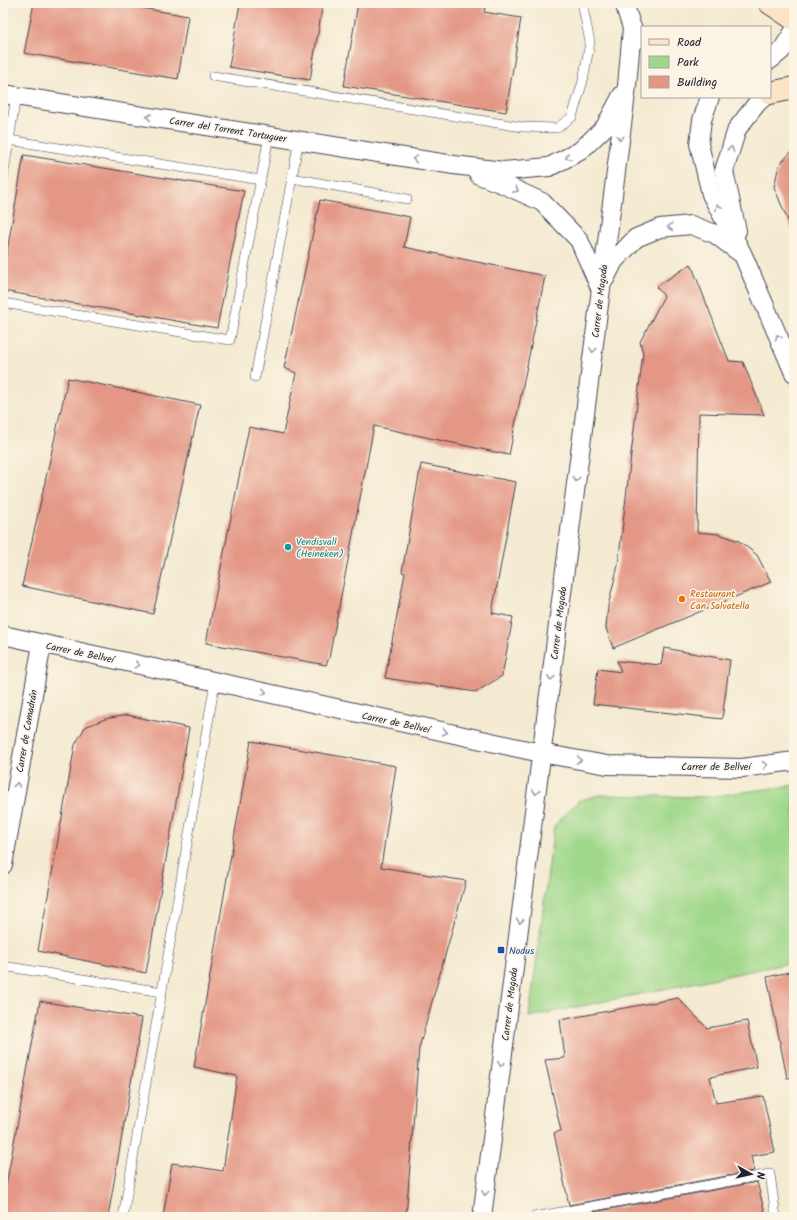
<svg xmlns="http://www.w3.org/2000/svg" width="797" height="1220" font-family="Kalam,sans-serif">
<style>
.green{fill:#9fd88a;stroke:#607d62}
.building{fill:#e49785}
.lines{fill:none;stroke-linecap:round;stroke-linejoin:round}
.service-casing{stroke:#424052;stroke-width:10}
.minor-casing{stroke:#424052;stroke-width:20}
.secondary-casing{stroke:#424052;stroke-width:24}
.service{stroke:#fff;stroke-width:9}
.minor{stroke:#fff;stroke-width:18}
.secondary{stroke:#fee4c6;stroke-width:22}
.oneway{stroke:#9c9ca7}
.culture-dot{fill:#0f9aa8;stroke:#fcf5e5;stroke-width:1.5}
.food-dot{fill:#e8710a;stroke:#fcf5e5;stroke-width:1.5}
.transit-dot{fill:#1a4fb4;stroke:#fcf5e5;stroke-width:1.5}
.labels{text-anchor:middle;stroke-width:3;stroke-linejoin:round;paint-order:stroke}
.street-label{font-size:10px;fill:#22223b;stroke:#fcf5e5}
.culture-label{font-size:10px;fill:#0d838f;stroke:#fcf5e5;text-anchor:start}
.food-label{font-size:10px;fill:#c56008;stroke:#fcf5e5;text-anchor:start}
.transit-label{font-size:10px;fill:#164399;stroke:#fcf5e5;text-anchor:start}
</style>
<rect width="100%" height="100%" fill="#fcf5e5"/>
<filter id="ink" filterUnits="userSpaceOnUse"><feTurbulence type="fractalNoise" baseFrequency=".025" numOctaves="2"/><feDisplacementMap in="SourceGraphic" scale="8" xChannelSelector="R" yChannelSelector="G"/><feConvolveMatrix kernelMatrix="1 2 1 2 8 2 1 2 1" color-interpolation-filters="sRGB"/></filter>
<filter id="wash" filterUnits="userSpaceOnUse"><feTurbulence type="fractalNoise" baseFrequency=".012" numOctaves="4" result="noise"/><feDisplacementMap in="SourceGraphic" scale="16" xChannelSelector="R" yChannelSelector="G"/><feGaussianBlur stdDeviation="0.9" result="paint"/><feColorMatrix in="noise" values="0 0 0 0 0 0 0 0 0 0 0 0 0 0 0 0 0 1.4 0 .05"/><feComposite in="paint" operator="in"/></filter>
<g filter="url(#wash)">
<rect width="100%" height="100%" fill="#f4ead1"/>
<path class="green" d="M794 785V962L529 1017 554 826 578 801 599 795 707 797Z"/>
<g id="blocks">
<g class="building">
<path d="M34 3H112L188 16 178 79 24 53Z"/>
<path d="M240 3H323L310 80 229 67Z"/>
<path d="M358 3H486L484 12 521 18 506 112 344 86Z"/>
<path d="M794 149V235L774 187 779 165Z"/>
<path d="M24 155 244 191 217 328 3 291V274Z"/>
<path d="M320 200 410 217 404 247 545 276 509 455 374 426 329 658 326 665 206 643 249 427 283 434 296 373 284 368Z"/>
<path d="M691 264 729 361 743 362 764 415 699 413 697 532 719 534 739 541 757 555 771 582 613 648 606 628 608 606 618 565 643 353 640 342 664 296 656 287Z"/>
<path d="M68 378 200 405 153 614 22 586Z"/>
<path d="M421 464 516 482 492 613 513 617 502 676 476 692 385 678 405 573 402 572Z"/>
<path d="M664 648 730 660 722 719 593 704 598 669 621 672 617 661 661 665Z"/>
<path d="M127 715 189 728 146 973 38 951 75 745 85 727 105 719Z"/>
<path d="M251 741 396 766 381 867 466 881 419 1048 406 1217H163L172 1163 223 1171 237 1076 194 1067Z"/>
<path d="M794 971V1077L787 1078 767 977Z"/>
<path d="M678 998 707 1028 747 1021 757 1067 710 1077 716 1103 763 1096 775 1152 751 1156 754 1171 569 1205 554 1133 561 1131 545 1060 565 1058 560 1020Z"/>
<path d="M40 1001 142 1018 108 1217H3V1202Z"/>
<path d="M757 1182 766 1217 571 1216Z"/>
</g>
</g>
</g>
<g filter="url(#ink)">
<use href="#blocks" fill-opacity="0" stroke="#424052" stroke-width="1"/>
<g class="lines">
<defs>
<g id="service">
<path d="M213 76 522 127 557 128 572 117 583 81 590 42 582 3"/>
<path d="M9 140 261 180"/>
<path d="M3 178 16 96"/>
<path d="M292 178 407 199"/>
<path d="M3 303 230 340 269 136"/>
<path d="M255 377 299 140"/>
<path d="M3 966 162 992"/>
<path d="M123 1217 215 682"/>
<path d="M534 1217 770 1174 776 1217"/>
</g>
<g id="minor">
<path d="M624 3 632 28 639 39"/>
<path d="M770 60 782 50 794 31"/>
<path d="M3 94 454 165 503 171 549 167 580 151 605 127 622 95"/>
<path d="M710 97 702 120 699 144 711 194 743 255 794 373"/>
<path d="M479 175 505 185 542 202 579 240 600 288"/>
<path d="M737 231 724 171 737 129 758 102 764 97"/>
<path d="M605 279 614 261 636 238 660 228 691 225 715 234 739 252"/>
<path d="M3 635 541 753 607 765 742 768 794 761"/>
<path d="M3 865 42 644"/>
<path d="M482 1217 627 86 632 28"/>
</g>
<g id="secondary">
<path d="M770 3 794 19"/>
<path d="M770 93 794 88"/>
</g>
</defs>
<use href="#service" class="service-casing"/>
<use href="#minor" class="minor-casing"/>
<use href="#secondary" class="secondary-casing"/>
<use href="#service" class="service"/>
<use href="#minor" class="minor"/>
<use href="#secondary" class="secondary"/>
</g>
<defs><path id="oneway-chevron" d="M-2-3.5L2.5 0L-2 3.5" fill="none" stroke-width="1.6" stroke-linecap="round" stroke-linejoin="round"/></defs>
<g class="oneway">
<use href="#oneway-chevron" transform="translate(149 117) rotate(-171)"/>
<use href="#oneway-chevron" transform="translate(620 138) rotate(97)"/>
<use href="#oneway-chevron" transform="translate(731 149) rotate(-72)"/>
<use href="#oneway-chevron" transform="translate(568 157) rotate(152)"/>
<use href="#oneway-chevron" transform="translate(415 159) rotate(-171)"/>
<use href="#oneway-chevron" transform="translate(516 190) rotate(25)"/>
<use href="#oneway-chevron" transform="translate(718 207) rotate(-117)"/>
<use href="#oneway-chevron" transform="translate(670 227) rotate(175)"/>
<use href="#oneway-chevron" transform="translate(778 337) rotate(-114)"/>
<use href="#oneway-chevron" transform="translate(593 350) rotate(97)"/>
<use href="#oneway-chevron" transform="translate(576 479) rotate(97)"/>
<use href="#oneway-chevron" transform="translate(137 665) rotate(12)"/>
<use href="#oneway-chevron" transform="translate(551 678) rotate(97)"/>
<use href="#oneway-chevron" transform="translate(264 692) rotate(12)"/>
<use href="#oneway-chevron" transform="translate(445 732) rotate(12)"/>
<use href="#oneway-chevron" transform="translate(579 760) rotate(10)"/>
<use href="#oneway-chevron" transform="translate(765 765) rotate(-8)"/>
<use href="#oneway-chevron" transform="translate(17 785) rotate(-80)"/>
<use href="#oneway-chevron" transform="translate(536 792) rotate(97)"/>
<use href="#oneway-chevron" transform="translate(520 921) rotate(97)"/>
<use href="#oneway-chevron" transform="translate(501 1064) rotate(97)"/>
<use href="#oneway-chevron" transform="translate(485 1193) rotate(97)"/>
</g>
</g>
<circle class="culture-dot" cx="288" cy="547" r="4"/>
<circle class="food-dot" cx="682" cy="599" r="4"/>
<rect class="transit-dot" x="497" y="946" width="8" height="8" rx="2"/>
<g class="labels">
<g class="street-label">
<text transform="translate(228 129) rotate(9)" y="4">Carrer del Torrent Tortuguer</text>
<text transform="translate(599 301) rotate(-83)" y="4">Carrer de Mogoda</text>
<text transform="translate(558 623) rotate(-83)" y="4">Carrer de Mogoda</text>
<text transform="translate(80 652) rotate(12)" y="4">Carrer de Bellveí</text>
<text transform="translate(396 722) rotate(12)" y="4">Carrer de Bellveí</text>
<text transform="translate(26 731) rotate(-80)" y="4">Carrer de Comadrán</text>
<text x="716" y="770">Carrer de Bellveí</text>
<text transform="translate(509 1004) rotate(-83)" y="4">Carrer de Mogoda</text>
</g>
<g class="culture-label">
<text x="296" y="545">Vendisvall<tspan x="296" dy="12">(Heineken)</tspan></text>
</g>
<g class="food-label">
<text x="690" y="597">Restaurant<tspan x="690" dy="12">Can Salvatella</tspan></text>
</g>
<g class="transit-label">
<text x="509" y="954">Nodus</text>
</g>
</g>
<rect width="797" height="1220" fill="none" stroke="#fcf5e5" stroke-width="16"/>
<rect x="641" y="26" width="130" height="72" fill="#fcf5e5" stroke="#a5a1a1"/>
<rect x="649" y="39" width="20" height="6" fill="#fee4c6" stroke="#a5a1a1"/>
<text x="677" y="46" font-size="12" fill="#22223b">Road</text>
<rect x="649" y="56" width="20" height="12" fill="#9fd88a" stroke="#a5a1a1"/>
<text x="677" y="66" font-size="12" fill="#22223b">Park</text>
<rect x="649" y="76" width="20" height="12" fill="#e49785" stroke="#a5a1a1"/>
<text x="677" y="86" font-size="12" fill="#22223b">Building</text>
<g transform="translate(751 1174) rotate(98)" stroke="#fcf5e5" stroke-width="3" paint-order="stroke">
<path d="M0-3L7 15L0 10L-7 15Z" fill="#22223b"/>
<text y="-6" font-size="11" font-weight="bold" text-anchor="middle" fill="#22223b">N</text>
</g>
</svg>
